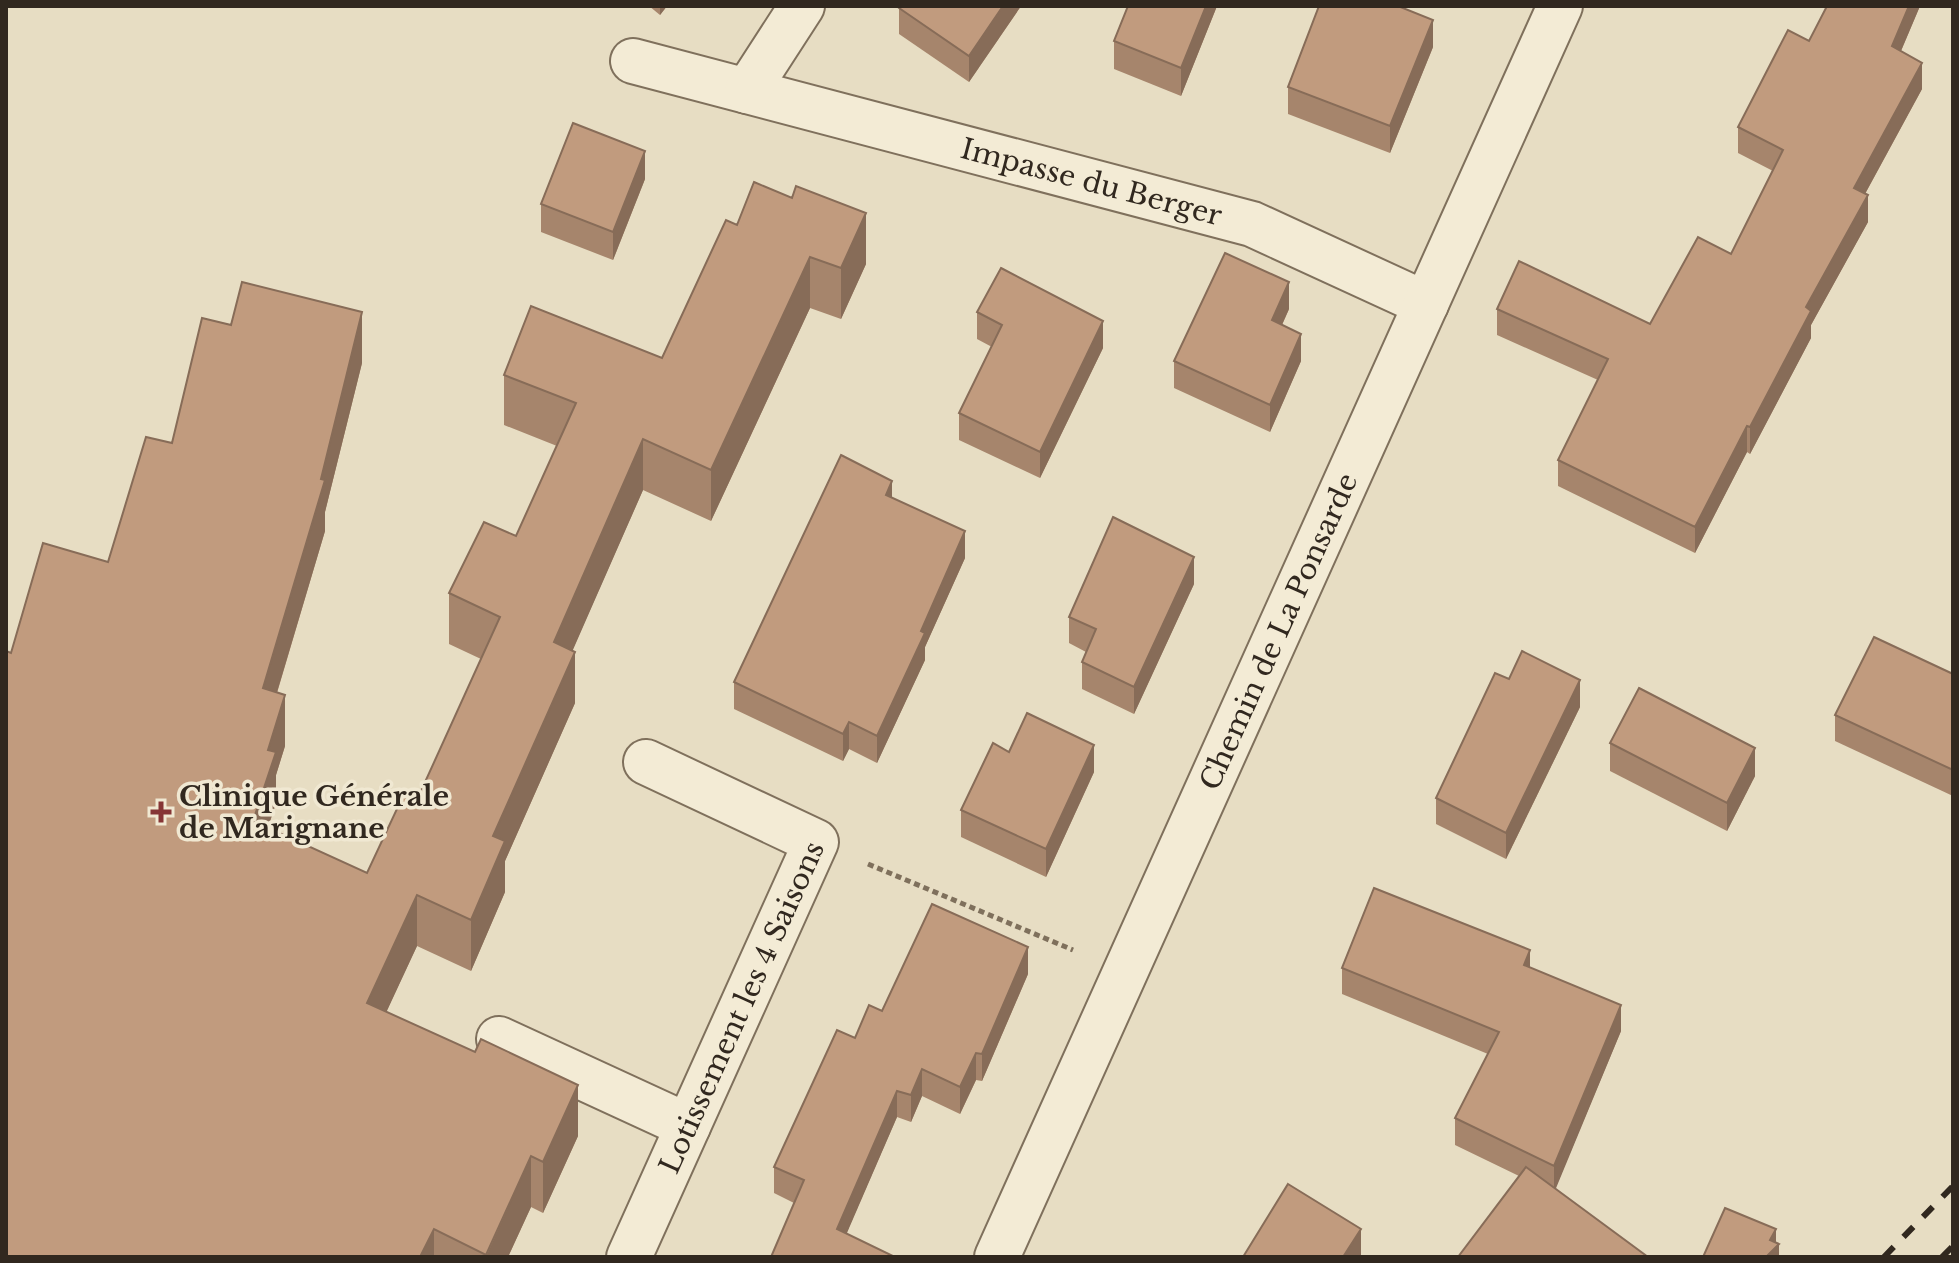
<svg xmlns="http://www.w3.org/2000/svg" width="1959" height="1263" font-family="'Libre Baskerville',serif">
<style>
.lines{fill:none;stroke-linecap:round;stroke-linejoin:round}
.street-casing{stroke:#7f705c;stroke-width:48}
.path{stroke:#7f705c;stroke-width:5;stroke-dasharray:6 4;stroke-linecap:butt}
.street{stroke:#f3ebd5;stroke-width:44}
.rail{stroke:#31281f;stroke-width:6;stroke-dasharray:14 14;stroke-linecap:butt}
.wall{fill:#a6856c}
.shaded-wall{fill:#876c58}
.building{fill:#c19b7e;stroke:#876c58;stroke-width:2}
.poi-dot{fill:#863535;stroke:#f0e8d2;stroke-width:3}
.labels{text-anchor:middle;stroke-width:7;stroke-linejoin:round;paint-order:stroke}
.street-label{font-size:28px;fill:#31281f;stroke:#f0e8d2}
.poi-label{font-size:28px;font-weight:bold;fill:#31281f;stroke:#f0e8d2;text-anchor:start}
</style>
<rect width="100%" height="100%" fill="#e7ddc3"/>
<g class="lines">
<defs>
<g id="street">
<path id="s1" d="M633 61 1252 224 1426 304"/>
<path d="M747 91 802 6"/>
<path d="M499 1039 688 1126"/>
<path id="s2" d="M629 1257 816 842 646 762"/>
<path id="s3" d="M997 1257 1560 6"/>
</g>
</defs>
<use href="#street" class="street-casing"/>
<path class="path" d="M868 864 1073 950"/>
<use href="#street" class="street"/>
<g class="rail">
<path d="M1884 1257 1953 1186"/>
<path d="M1942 1257 1953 1246"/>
</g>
</g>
<g class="wall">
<path d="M649 6H667L660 15Z"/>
<path d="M1021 6 969 82 899 34V8Z"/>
<path d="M1128 6H1217L1181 96 1114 69V41Z"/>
<path d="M1920 6 1901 51 1922 89 1865 194 1868 222 1811 325V338L1750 454 1747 452 1695 553 1558 486V460L1598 380 1497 335V309L1650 324 1731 254 1773 171 1738 153V127L1809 41Z"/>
<path d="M1433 47 1390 153 1288 114V87Z"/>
<path d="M645 179 613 260 541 232V204Z"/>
<path d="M737 225 866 264 841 319 810 308 711 521 643 490 572 651 575 703 505 861V892L471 971 417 946 386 1012 578 1136 543 1213 531 1207 508 1257H6L11 653 108 562 172 443 362 363 325 512V531L277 693 285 746 276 775V803L268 828 367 873 416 802 481 659 449 644V593L516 536 557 446 504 425V375L662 358Z"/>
<path d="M1289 309 1282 325 1301 361 1270 432 1174 388V361Z"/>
<path d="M977 312 1103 348 1040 478 959 440V413L992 347 977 339Z"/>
<path d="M892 498 965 558 925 647V660L877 763 849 749 843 761 734 709V682Z"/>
<path d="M1194 584 1134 714 1082 689V662L1086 652 1069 643V617Z"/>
<path d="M1953 674V796L1835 741V715Z"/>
<path d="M1509 679 1580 707 1506 859 1436 824V798Z"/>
<path d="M1610 743 1755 776 1727 831 1610 771Z"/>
<path d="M1009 752 1094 772 1046 877 961 837V810Z"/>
<path d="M1342 968H1530L1621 1031 1555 1189 1519 1176 1455 1145V1118L1488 1054 1342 994Z"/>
<path d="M1028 974 982 1081 976 1080 960 1114 922 1096 911 1122 897 1117 846 1234 893 1257H771L794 1203 774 1193V1167L855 1038Z"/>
</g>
<g class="shaded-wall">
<path d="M660 6H667L660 15Z"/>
<path d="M1003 6H1021L969 82V56Z"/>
<path d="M1206 6H1217L1181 96V68Z"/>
<path d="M1909 6H1920L1892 72V46Z"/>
<path d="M1433 20V47L1390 153V126Z"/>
<path d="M1922 63V89L1854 214V188Z"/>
<path d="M645 151V179L613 260V232Z"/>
<path d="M1868 195V222L1811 325V338L1750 454V427L1806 307Z"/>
<path d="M866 213V264L841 319V268Z"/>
<path d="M810 257V308L711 521V470Z"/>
<path d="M1289 282V309L1272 347V320Z"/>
<path d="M362 312V363L325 512V531L263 739V688L321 479Z"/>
<path d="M1103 321V348L1040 478V452Z"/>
<path d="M1301 334V361L1270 432V405Z"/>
<path d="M1747 426V452L1695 553V527Z"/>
<path d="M643 439V490L554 693V642Z"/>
<path d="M892 481V508L886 495Z"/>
<path d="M965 531V558L925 647V660L877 763V736L921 631Z"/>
<path d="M1194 557V584L1134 714V687Z"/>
<path d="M575 652V703L505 861V892L471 971V920L493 836Z"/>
<path d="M1580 680V707L1506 859V833Z"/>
<path d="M285 695V746L276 775V803L253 872V821L268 750Z"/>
<path d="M849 722V749L843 761V734Z"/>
<path d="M1094 745V772L1046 877V849Z"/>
<path d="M1755 748V776L1727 831V803Z"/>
<path d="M417 895V946L367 1054V1003Z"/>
<path d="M1028 947V974L982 1081V1054Z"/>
<path d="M1530 950V976L1524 965Z"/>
<path d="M1621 1005V1031L1554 1193V1166Z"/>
<path d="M976 1053V1080L960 1114V1087Z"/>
<path d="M922 1069V1096L911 1122V1095Z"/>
<path d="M578 1085V1136L543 1213V1162Z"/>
<path d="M897 1091V1117L837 1256V1229Z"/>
<path d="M531 1156V1207L508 1257H486Z"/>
<path d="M434 1229V1257H420Z"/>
<path d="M1361 1229V1255L1359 1257H1343Z"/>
<path d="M1776 1229V1247L1779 1244V1257H1766L1770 1240Z"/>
</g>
<g class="building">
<path d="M900 6H1003L969 56 899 8Z"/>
<path d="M1128 6H1206L1181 68 1114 41Z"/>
<path d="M1319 6H1398L1433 20 1390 126 1288 87Z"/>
<path d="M1827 6H1909L1892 46 1922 63 1854 188 1868 195 1806 307 1811 311 1750 427 1747 426 1695 527 1558 460 1608 359 1497 309 1519 261 1650 324 1698 237 1731 254 1783 150 1738 127 1788 30 1809 41Z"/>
<path d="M573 123 645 151 613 232 541 204Z"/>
<path d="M754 182 792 198 796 186 866 213 841 268 810 257 711 470 643 439 554 642 575 652 493 836 505 841 471 920 417 895 367 1003 475 1052 481 1039 578 1085 543 1162 531 1156 486 1255 434 1229 420 1257H6V651L11 653 43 543 108 562 146 437 172 443 202 318 231 325 242 282 362 312 321 479 325 480 263 688 285 695 268 750 276 752 253 821 367 873 403 796 416 802 500 617 449 593 484 522 516 536 576 403 504 375 531 306 662 358 726 220 737 225Z"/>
<path d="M1225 253 1289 282 1272 320 1301 334 1270 405 1174 361Z"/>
<path d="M1001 268 1103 321 1040 452 959 413 1002 325 977 312Z"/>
<path d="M841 455 892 481 886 495 965 531 921 631 925 633 877 736 849 722 843 734 734 682Z"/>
<path d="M1113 517 1194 557 1134 687 1082 662 1096 629 1069 617Z"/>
<path d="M1874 637 1953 674V770L1835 715Z"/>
<path d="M1522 651 1580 680 1506 833 1436 798 1495 673 1509 679Z"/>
<path d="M1639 688 1755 748 1727 803 1610 743Z"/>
<path d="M1027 713 1094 745 1046 849 961 810 993 743 1009 752Z"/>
<path d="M1374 888 1530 950 1524 965 1621 1005 1554 1166 1455 1118 1499 1032 1342 968Z"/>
<path d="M932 904 1028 947 982 1054 976 1053 960 1087 922 1069 911 1095 897 1091 837 1229 893 1256 892 1257H771L804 1180 774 1167 837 1030 855 1038 869 1005 882 1011Z"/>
<path d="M1526 1167 1648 1257H1458Z"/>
<path d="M1288 1184 1361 1229 1343 1257H1243Z"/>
<path d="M1725 1208 1776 1229 1770 1240 1779 1244 1766 1257H1703Z"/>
</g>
<path class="poi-dot" d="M157 800h8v8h8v8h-8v8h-8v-8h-8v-8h8z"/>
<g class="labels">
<g class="street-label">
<text dy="10" stroke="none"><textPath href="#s1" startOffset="474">Impasse du Berger</textPath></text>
<text dy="10" stroke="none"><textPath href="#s3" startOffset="686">Chemin de La Ponsarde</textPath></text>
<text dy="10" stroke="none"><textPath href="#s2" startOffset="274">Lotissement les 4 Saisons</textPath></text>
</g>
<g class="poi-label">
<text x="179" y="806">Clinique Générale<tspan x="179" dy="32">de Marignane</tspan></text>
</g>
</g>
<rect width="1959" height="1263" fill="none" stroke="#31281f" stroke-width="16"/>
</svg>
